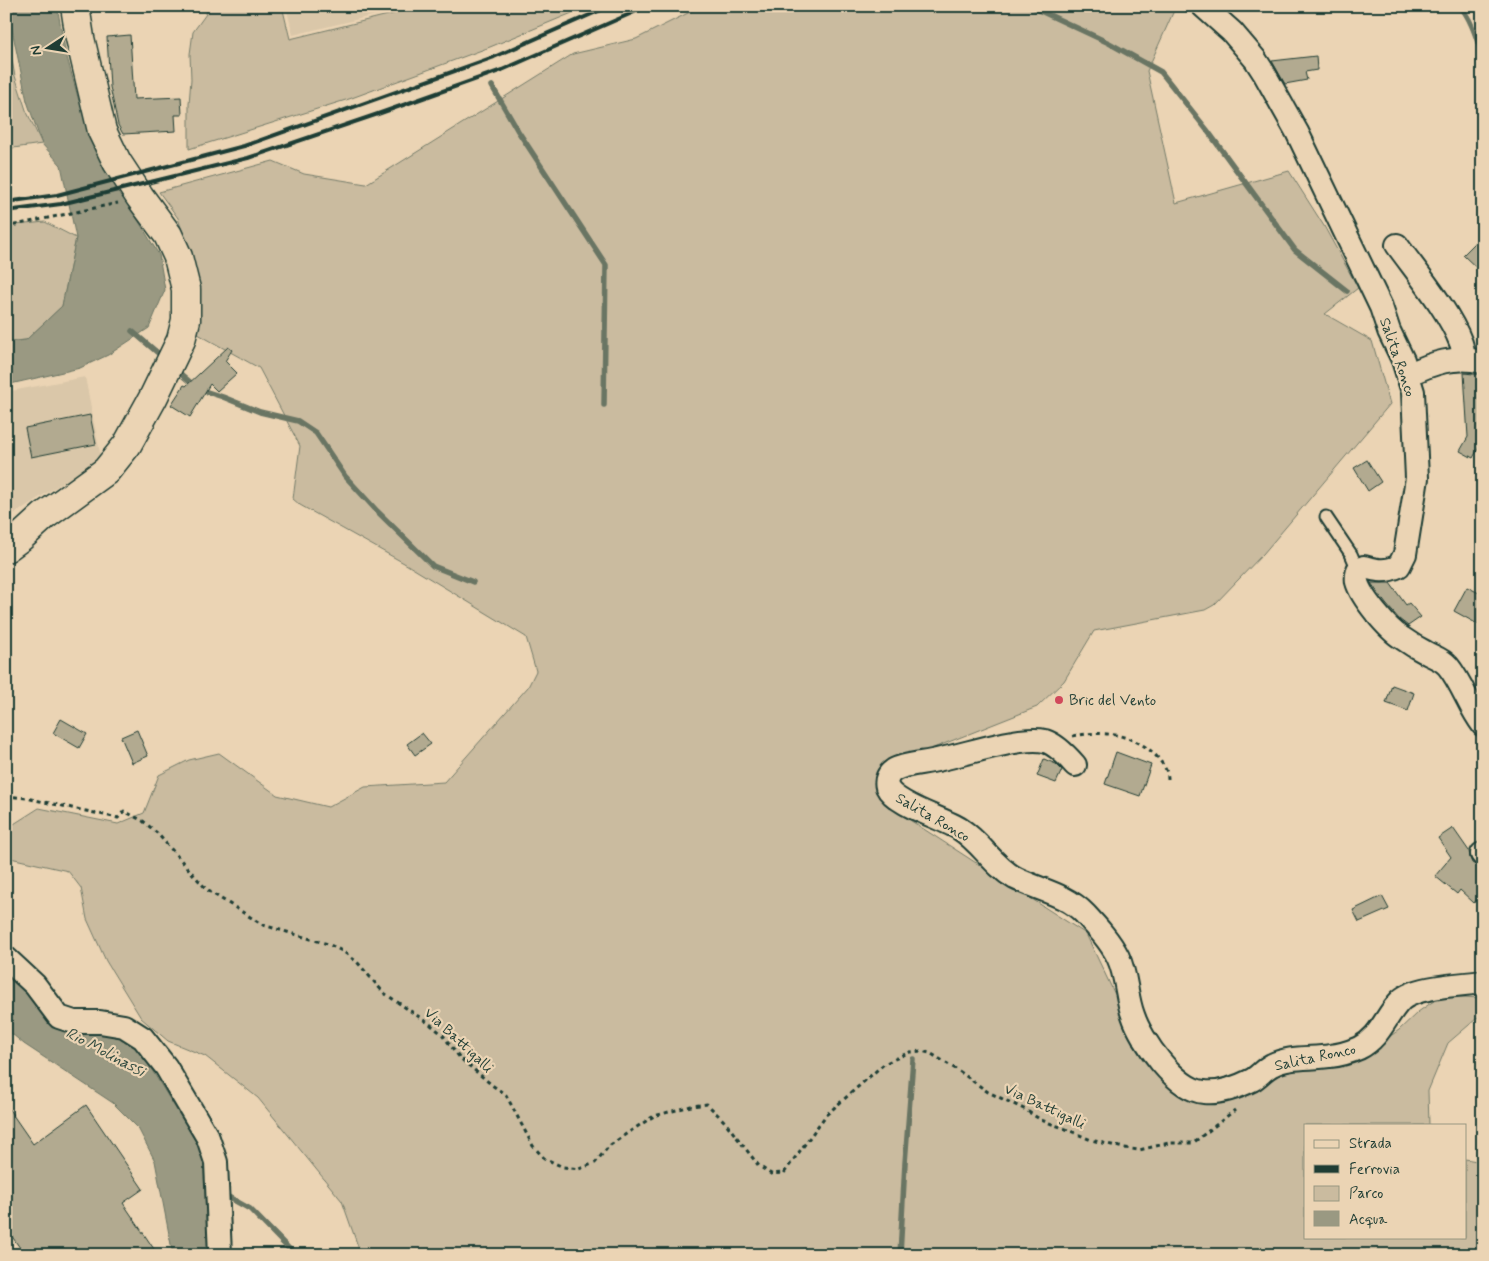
<svg xmlns="http://www.w3.org/2000/svg" width="1489" height="1261" font-family="Mynerve,sans-serif">
<style>
.built{fill:#dac7a9}
.green{fill:#cabb9f;stroke:#747c6a}
.water{fill:#9a9982;stroke:#697463}
.lines{fill:none;stroke-linecap:round;stroke-linejoin:round}
.stream{stroke:#697463;stroke-width:5.5}
.building{fill:#b2aa90;stroke:#1f3d34}
.lane-casing{stroke:#1f3d34;stroke-width:15}
.street-casing{stroke:#1f3d34;stroke-width:26}
.secondary-casing{stroke:#1f3d34;stroke-width:31}
.path{stroke:#1f3d34;stroke-width:3;stroke-dasharray:4 4;stroke-linecap:butt}
.lane{stroke:#ebd4b4;stroke-width:11}
.street{stroke:#ebd4b4;stroke-width:22}
.secondary{stroke:#ebd4b4;stroke-width:28}
.rail{stroke:#1f3d34;stroke-width:4}
.poi-dot{fill:#d1495b;stroke:#ebd4b4;stroke-width:2}
.labels{text-anchor:middle;stroke-width:4.5;stroke-linejoin:round;paint-order:stroke}
.street-label{font-size:15px;fill:#1f3d34;stroke:#ebd4b4}
.poi-label{font-size:15px;fill:#1f3d34;stroke:#ebd4b4;text-anchor:start}
.water-label{font-size:16px;font-style:italic;fill:#314b40;stroke:#ebd4b4}
</style>
<rect width="100%" height="100%" fill="#ebd4b4"/>
<filter id="ink" filterUnits="userSpaceOnUse"><feTurbulence type="fractalNoise" baseFrequency=".02" numOctaves="2"/><feDisplacementMap in="SourceGraphic" scale="10" xChannelSelector="R" yChannelSelector="G"/><feConvolveMatrix kernelMatrix="1 2 1 2 8 2 1 2 1" color-interpolation-filters="sRGB"/></filter>
<g filter="url(#ink)">
<g class="built">
<path d="M286 6H412L293 35Z"/>
<path d="M85 377 101 458 6 519V392Z"/>
</g>
<g class="green">
<path d="M208 6H282L290 39 425 6H589L490 47 349 99 189 149V104L191 79 190 54 193 32 206 14Z"/>
<path d="M702 6H1176L1147 71 1176 203 1289 171 1324 226 1358 288 1325 314 1372 341 1390 404 1263 554 1214 605 1205 610 1094 631 1064 681 1037 707 888 766 879 794 885 804 1086 934 1142 1051 1189 1097 1289 1066 1366 1053 1399 1030 1418 1012 1441 996 1483 998V1013L1448 1043 1428 1091 1429 1125H1305V1237H1465V1159L1483 1162V1255H361L342 1201 258 1098 205 1056 168 1041 141 1018 106 961 87 919 81 888 68 871 6 857V829L39 808 118 824 144 813 159 775 189 760 219 753 277 795 328 807 365 787 444 782 528 687 536 671 526 637 404 563 300 505 293 499 300 446 259 368 198 334V282L178 218 159 192 273 161 304 174 366 184 573 54 636 39Z"/>
<path d="M6 30 15 76 26 110 42 144 6 149Z"/>
<path d="M45 222 76 238 62 306 26 340 6 342V226Z"/>
</g>
<g class="water">
<path d="M7 6H57L65 50 82 112 102 160 159 255 165 290 149 328 108 355 80 368 6 385V342L26 340 62 306 76 238 61 165 42 144 27 101Z"/>
<path d="M6 971 56 1022 123 1034 142 1054 203 1153 208 1255H173L155 1161 138 1128 113 1103 24 1044 6 1029Z"/>
</g>
<g class="lines">
<g class="stream">
<path d="M1030 6 1109 43 1161 72 1207 130 1295 250 1347 291"/>
<path d="M1460 6C1472 20 1477 40 1483 57"/>
<path d="M1481 6 1483 7"/>
<path d="M492 86 518 131 606 265 604 405"/>
<path d="M132 331 165 359"/>
<path d="M175 369 198 389 223 397 260 412 298 421 316 433 345 476 377 511 433 566 473 582"/>
<path d="M223 1194 250 1209 295 1255"/>
<path d="M900 1255 905 1163 913 1059"/>
</g>
</g>
<g class="building">
<path d="M130 35 134 99 181 97 182 115H175L176 131 123 134 118 125 110 87 107 37Z"/>
<path d="M1316 56 1317 70 1305 72 1307 80 1285 84 1272 61Z"/>
<path d="M1483 235V274L1463 255Z"/>
<path d="M228 347 232 350 225 361 237 373 217 391 210 384 190 417 171 405 184 385 186 386Z"/>
<path d="M1464 373 1483 375V440L1473 458 1460 451 1468 437Z"/>
<path d="M90 415 96 444 31 457 25 428Z"/>
<path d="M1367 460 1381 482 1368 491 1354 468Z"/>
<path d="M1371 583H1390L1406 605 1409 603 1421 617 1408 626 1399 619 1386 604Z"/>
<path d="M1467 587 1483 595V627L1454 611Z"/>
<path d="M1392 685 1414 693 1408 711 1386 703Z"/>
<path d="M61 719 87 734 79 748 53 733Z"/>
<path d="M137 730 148 756 132 763 121 737Z"/>
<path d="M422 733 431 744 415 755 407 744Z"/>
<path d="M1116 752 1151 765 1140 796 1105 784Z"/>
<path d="M1044 759 1056 764 1062 770 1056 783 1037 776Z"/>
<path d="M1453 828 1469 851 1470 858 1472 863 1479 867 1483 868V892L1474 903 1460 890 1457 894 1435 876 1451 857 1438 838Z"/>
<path d="M1382 896 1389 909 1359 922 1353 910Z"/>
<path d="M6 1105 33 1144 86 1105 143 1189 123 1203 158 1255H25L6 1228Z"/>
</g>
<g class="lines">
<defs>
<path id="lane" d="M1326 517 1351 554 1358 570"/>
<g id="street">
<path d="M1203 6 1232 32 1255 59 1264 73 1297 132 1381 307 1389 331 1403 360 1413 392 1417 478 1405 554 1399 566C1386 572 1378 571 1364 567L1358 570C1357 574 1356 577 1357 582 1361 597 1388 630 1402 638 1409 643 1417 648 1425 652 1433 657 1441 658 1448 666 1462 683 1469 707 1483 725"/>
<path d="M1397 245C1418 274 1449 311 1461 343 1463 348 1463 354 1463 359"/>
<path d="M1408 375C1432 363 1455 355 1483 362"/>
<path d="M1075 765C1068 757 1055 744 1045 741 1037 739 1028 740 1020 741 992 745 965 754 937 760 925 763 904 764 894 770 888 774 885 780 887 787 895 805 943 818 960 829 981 842 993 866 1015 878 1039 890 1066 894 1085 914 1097 927 1110 941 1118 957 1127 976 1126 997 1133 1015 1141 1040 1176 1090 1204 1092 1220 1094 1238 1087 1252 1080 1259 1076 1264 1069 1272 1065 1289 1056 1311 1059 1330 1056 1340 1055 1350 1052 1359 1048 1381 1037 1385 1016 1401 1000 1416 986 1462 985 1483 982"/>
<path d="M1482 854 1483 855"/>
<path d="M6 958 35 985 59 1017 74 1022H100L124 1026 143 1038 166 1067 208 1138 216 1162 220 1255"/>
</g>
<path id="secondary" d="M6 548 21 537 44 516 106 471 127 445 153 398 181 340 186 320V289L178 257 168 235 140 197 117 162 102 131 80 38 75 6"/>
</defs>
<use href="#lane" class="lane-casing"/>
<use href="#street" class="street-casing"/>
<use href="#secondary" class="secondary-casing"/>
<g class="path">
<path d="M6 227 118 203"/>
<path d="M1073 736C1103 730 1137 734 1158 758 1163 765 1168 770 1168 779"/>
<path d="M6 796 26 798 118 818 124 811 143 821 157 833 207 890 263 925 328 944 344 952 357 962 384 993 431 1025 442 1034 460 1058 492 1085 506 1095 533 1146 544 1158 563 1167 579 1169 595 1163 609 1146 629 1132 654 1116 691 1106 707 1104 725 1122 759 1166 771 1174 784 1173 826 1115 884 1064 910 1052 921 1051 930 1053 959 1071 988 1092 1024 1109 1041 1120 1066 1129 1091 1140 1124 1148 1139 1150 1169 1143H1193L1235 1110"/>
</g>
<use href="#lane" class="lane"/>
<use href="#street" class="street"/>
<use href="#secondary" class="secondary"/>
<g class="rail">
<path d="M6 202 57 195 244 146 494 57 610 6"/>
<path d="M6 211 61 204 248 158 375 115 502 70 648 6"/>
</g>
</g>
</g>
<circle class="poi-dot" cx="1059" cy="700" r="5"/>
<g class="labels">
<g class="street-label">
<text transform="translate(1398 357) rotate(71)" y="5">Salita Ronco</text>
<text transform="translate(933 817) rotate(30)" y="5">Salita Ronco</text>
<text transform="translate(459 1040) rotate(43)" y="5">Via Battigalli</text>
<text transform="translate(1315 1057) rotate(-12)" y="5">Salita Ronco</text>
<text transform="translate(1045 1106) rotate(25)" y="5">Via Battigalli</text>
</g>
<g class="poi-label">
<text x="1069" y="705">Bric del Vento</text>
</g>
<g class="water-label">
<text transform="translate(106 1051) rotate(28)" y="6">Rio Molinassi</text>
</g>
</g>
<rect width="1489" height="1261" fill="none" stroke="#ebd4b4" stroke-width="25"/>
<rect x="12" y="12" width="1464" height="1236" fill="none" stroke="#1f3d34" stroke-width="2" filter="url(#ink)"/>
<rect x="1304" y="1124" width="162" height="115" fill="#ebd4b4" stroke="#999881"/>
<rect x="1314" y="1140" width="25" height="8" fill="#ebd4b4" stroke="#999881"/>
<text x="1349" y="1148" font-size="15" fill="#1f3d34">Strada</text>
<rect x="1314" y="1165" width="25" height="8" fill="#1f3d34" stroke="#999881"/>
<text x="1349" y="1174" font-size="15" fill="#1f3d34">Ferrovia</text>
<rect x="1314" y="1186" width="25" height="15" fill="#cabb9f" stroke="#999881"/>
<text x="1349" y="1198" font-size="15" fill="#1f3d34">Parco</text>
<rect x="1314" y="1211" width="25" height="15" fill="#9a9982" stroke="#999881"/>
<text x="1349" y="1224" font-size="15" fill="#1f3d34">Acqua</text>
<g transform="translate(48 48) rotate(258)" stroke="#ebd4b4" stroke-width="4" paint-order="stroke">
<path d="M0-4L9 19L0 12L-9 19Z" fill="#1f3d34"/>
<text y="-8" font-size="14" font-weight="bold" text-anchor="middle" fill="#1f3d34">N</text>
</g>
</svg>
